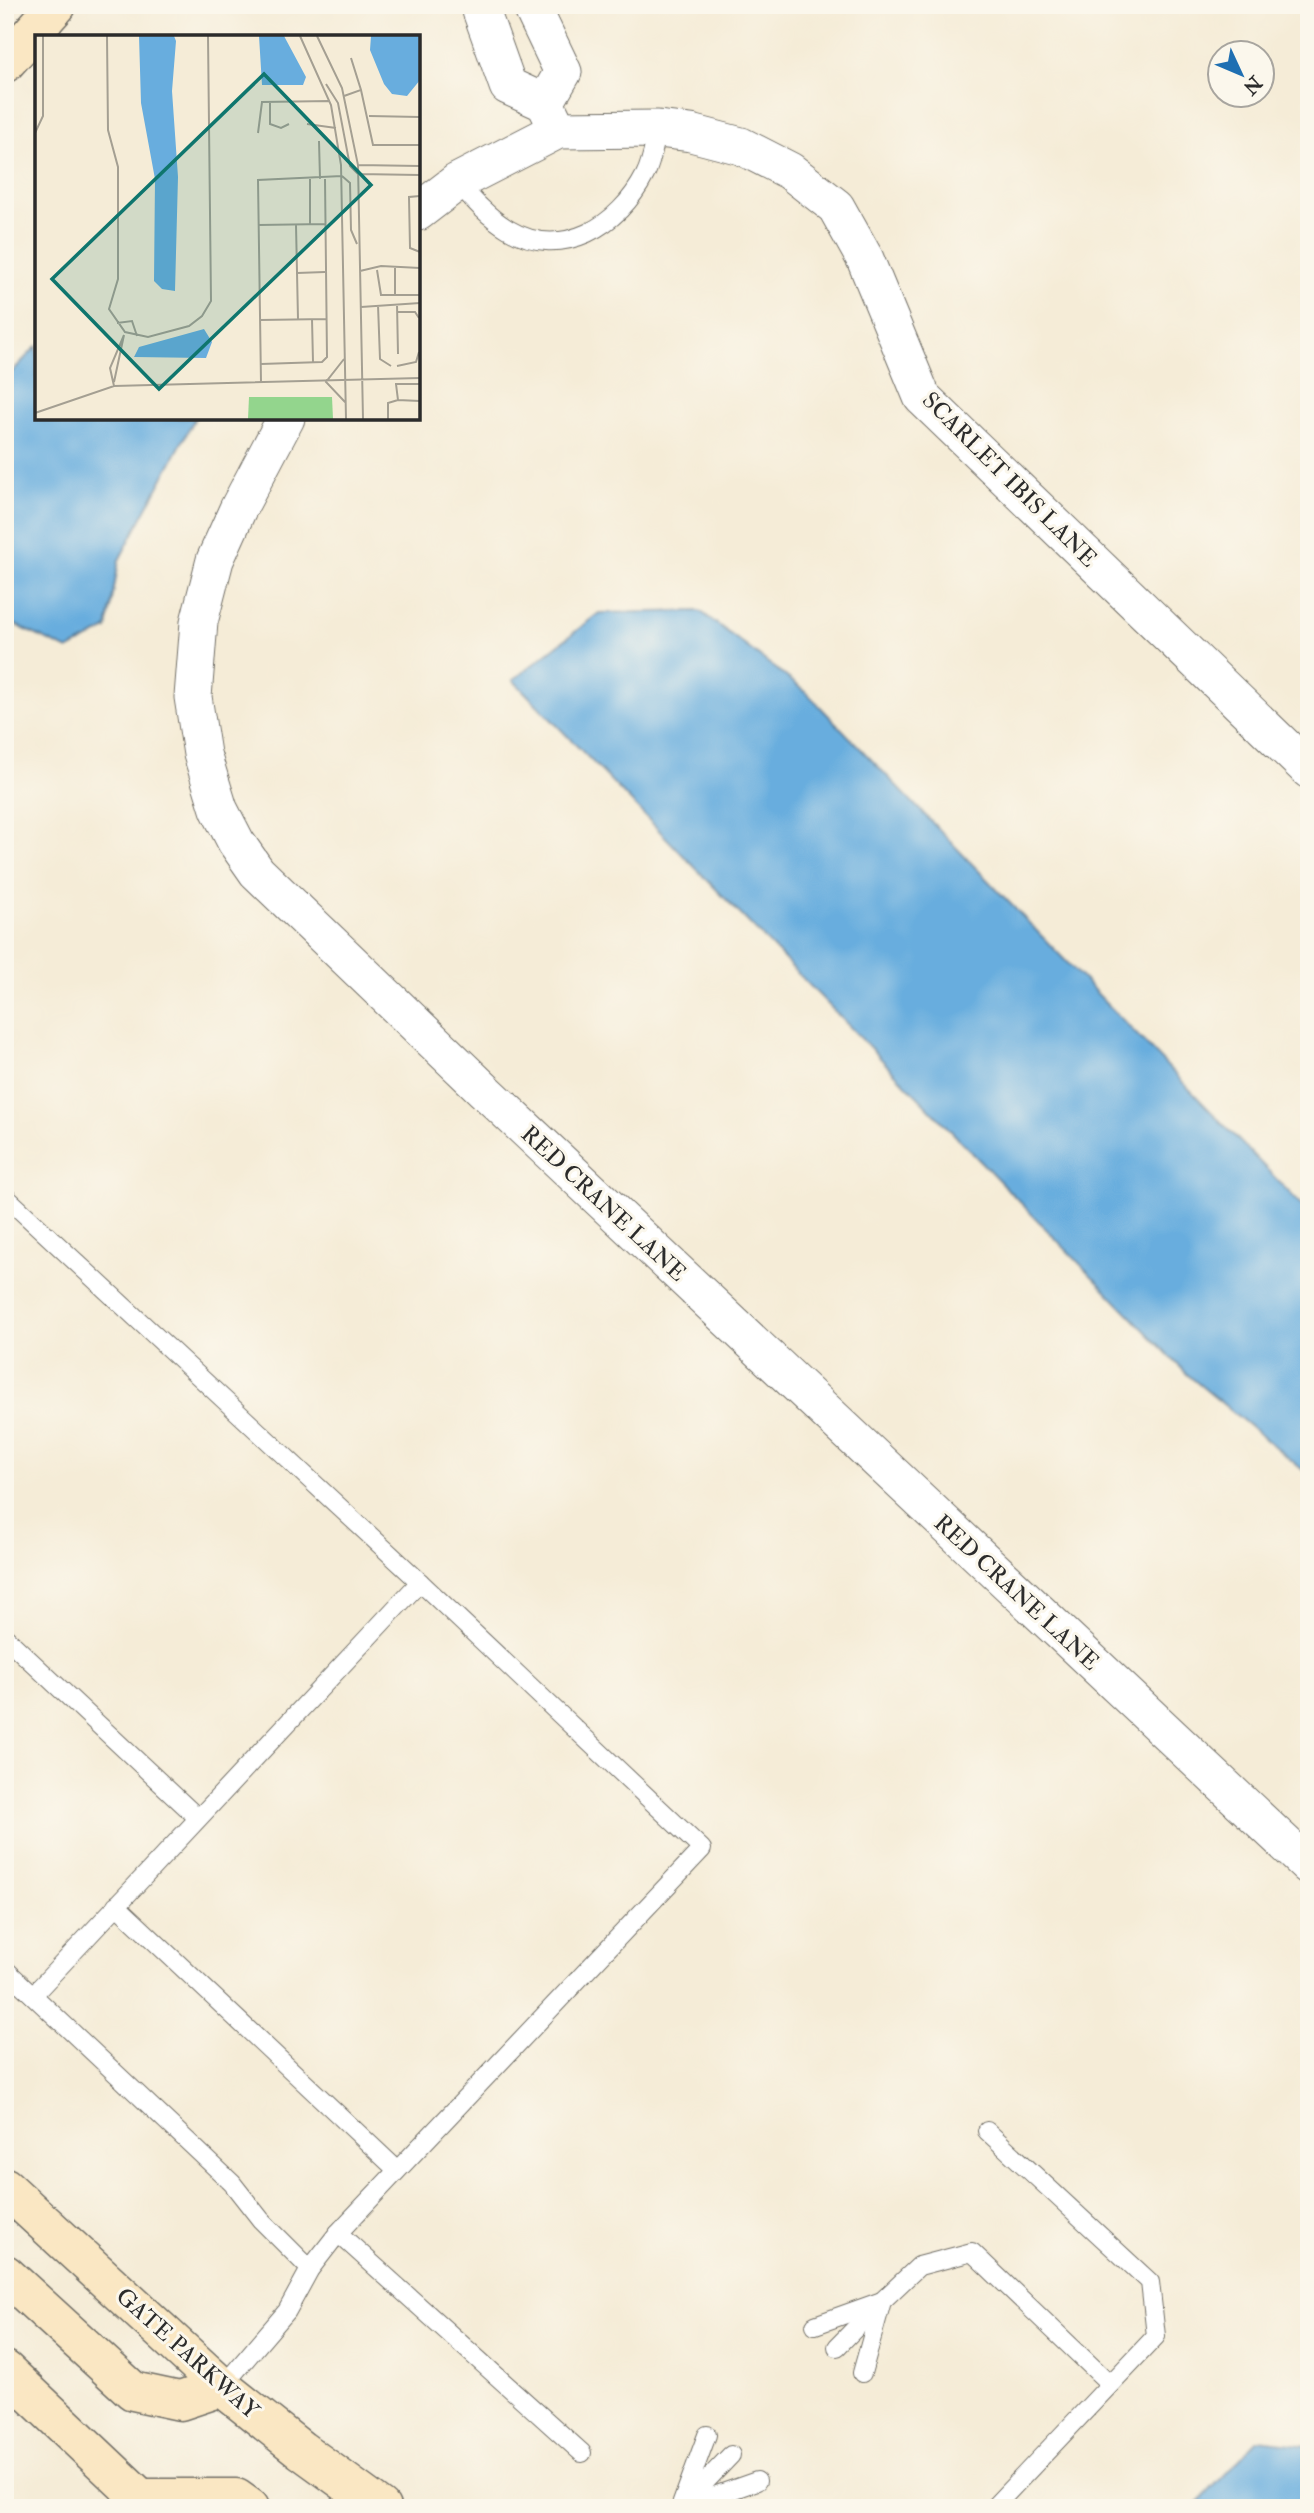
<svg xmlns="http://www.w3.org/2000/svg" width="1314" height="2513" font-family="'IM FELL Double Pica',serif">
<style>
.water{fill:#68adde;stroke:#4a6c84;stroke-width:2}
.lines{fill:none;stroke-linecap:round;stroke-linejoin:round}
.lane-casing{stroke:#726f67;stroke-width:20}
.street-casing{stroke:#726f67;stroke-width:39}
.secondary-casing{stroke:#726f67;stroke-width:41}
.lane{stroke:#fff;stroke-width:18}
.street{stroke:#fff;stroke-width:37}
.secondary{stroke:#fae7c3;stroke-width:38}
.labels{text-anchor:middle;stroke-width:6;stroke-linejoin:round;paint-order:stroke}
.street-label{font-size:23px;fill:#2b2b2b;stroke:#fbf7ec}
.inset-road{fill:none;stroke:#a49f92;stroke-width:2}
.view{fill:#0f766e;fill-opacity:0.15;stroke:#0f766e;stroke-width:3.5}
.inset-edge{fill:none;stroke:#2b2b2b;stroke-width:3.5}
</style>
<rect width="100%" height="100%" fill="#fbf7ec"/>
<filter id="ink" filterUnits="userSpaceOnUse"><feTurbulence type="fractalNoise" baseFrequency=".0143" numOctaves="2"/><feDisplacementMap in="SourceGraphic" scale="14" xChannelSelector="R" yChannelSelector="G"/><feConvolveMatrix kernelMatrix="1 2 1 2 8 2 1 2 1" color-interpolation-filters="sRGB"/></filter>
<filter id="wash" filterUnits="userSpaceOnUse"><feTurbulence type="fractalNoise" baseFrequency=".00686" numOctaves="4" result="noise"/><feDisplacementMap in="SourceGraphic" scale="28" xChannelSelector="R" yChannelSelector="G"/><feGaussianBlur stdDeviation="1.57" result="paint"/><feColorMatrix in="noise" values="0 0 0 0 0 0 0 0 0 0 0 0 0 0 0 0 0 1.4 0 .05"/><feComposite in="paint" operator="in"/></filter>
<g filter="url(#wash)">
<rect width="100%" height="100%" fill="#f5ecd7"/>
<g class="water">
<path d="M37 346V418H195L119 560 107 629 68 650 5 620V379Z"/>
<path d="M700 611 806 692 1309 1213V1475L1188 1375 513 680 599 613Z"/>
<path d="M1258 2440 1309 2446V2508H1193Z"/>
</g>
</g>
<g filter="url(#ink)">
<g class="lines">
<defs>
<g id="lane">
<path d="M457 182C473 200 488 217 508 229 562 261 619 226 645 175 652 162 654 144 658 129"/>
<path d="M5 1196 420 1582 702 1849 338 2233 310 2269 287 2311 222 2387"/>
<path d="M5 1637 198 1818"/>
<path d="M116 1905 397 2170"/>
<path d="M5 1969 232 2183 261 2220 310 2269"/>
<path d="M33 1995 420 1582"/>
<path d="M987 2131 1150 2282 1156 2336 993 2508"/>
<path d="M338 2233 582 2453"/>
<path d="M815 2325 882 2301"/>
<path d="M837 2347 879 2304"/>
<path d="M862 2373 882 2301 919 2266 972 2252 1110 2384"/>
<path d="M685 2503 731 2455"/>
<path d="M680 2508 757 2481"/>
<path d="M680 2508 707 2435"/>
</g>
<g id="street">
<path d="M479 5 508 86 545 103 558 130"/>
<path d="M531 5 563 72 545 103"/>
<path d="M418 212 457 182 558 130 658 129 691 133 741 146 790 171 836 207 865 259 922 397 1309 770"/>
<path d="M286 418 238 509 215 560 199 622 193 697 202 754 219 809 236 842 257 872 484 1090 1309 1866"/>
</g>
<g id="secondary">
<path d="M5 63 57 5"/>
<path d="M5 2187 222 2387 301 2450 381 2508"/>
<path d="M5 2274 133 2391 180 2401 222 2387"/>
<path d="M5 2370 151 2508"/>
<path d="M140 2498H236L250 2508"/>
</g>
</defs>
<use href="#lane" class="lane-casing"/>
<use href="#street" class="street-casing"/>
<use href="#secondary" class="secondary-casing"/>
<use href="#lane" class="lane"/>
<use href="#street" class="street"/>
<use href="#secondary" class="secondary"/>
</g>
</g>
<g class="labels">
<g class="street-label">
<text transform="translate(1010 479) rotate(45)" y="8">SCARLET IBIS LANE</text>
<text transform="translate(604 1203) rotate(43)" y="8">RED CRANE LANE</text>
<text transform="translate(1017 1592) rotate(43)" y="8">RED CRANE LANE</text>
<text transform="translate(188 2353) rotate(42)" y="8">GATE PARKWAY</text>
</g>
</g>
<g transform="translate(35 35)">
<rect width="385" height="385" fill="#f5ecd7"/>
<path d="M214 362H297L298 384H213Z" fill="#93d58d"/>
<path d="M104 1H139L141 6 137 56 143 142 140 256 127 254 119 246 120 144 106 68ZM224 1H249L271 42 268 50H227ZM336 1H385V45L372 61 357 59 349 49 335 15ZM169 294 177 307 171 323 99 322 104 312Z" fill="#68adde"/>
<path class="inset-road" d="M72 1 73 95 83 132V244L74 274 90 297 113 302 154 291 167 281 176 266 173 1M265 1 296 70 306 130 311 384M282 1 307 53 323 130 328 384M291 49 303 68 315 131 323 139M326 55 338 110H385M309 61 326 55 316 23M235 67V89L246 93 254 89M334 81 385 82M272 89 301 93M0 98 8 81V1M223 98 227 67 295 66M284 106 285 144M323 130 385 131M323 139 385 140M307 141 315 148 316 195 322 209M275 144V189M385 161 374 162 375 213 385 217M223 190 290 189M261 190 263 284M360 231V260M342 235 346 260H385M325 236 346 231 385 233M262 238 290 237M362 269 363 319M343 270 345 324 356 331M326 272 385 268M363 277H380L384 283M277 284 278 327M225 285 291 284M82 288 97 286 102 301M309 324 291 347 310 367M226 329 287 327 292 322 290 144M362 331 381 327 384 317M79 347 89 300M226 347 223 145 307 141M360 349H385M361 349 363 365 385 366M79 351 75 333 89 300M0 378 79 351 385 343M353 384V368L363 365"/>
<path class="view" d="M229 39 336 150 124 354 17 244Z"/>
<rect width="385" height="385" class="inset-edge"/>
</g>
<rect width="1314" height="2513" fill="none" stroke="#fbf7ec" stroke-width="28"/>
<g transform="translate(1241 74) rotate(134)"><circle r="33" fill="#fbf7ec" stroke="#a8a59f" stroke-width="2"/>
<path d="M0-5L12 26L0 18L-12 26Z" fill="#1f6fb2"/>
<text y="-10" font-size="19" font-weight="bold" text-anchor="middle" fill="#2b2b2b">N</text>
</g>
</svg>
